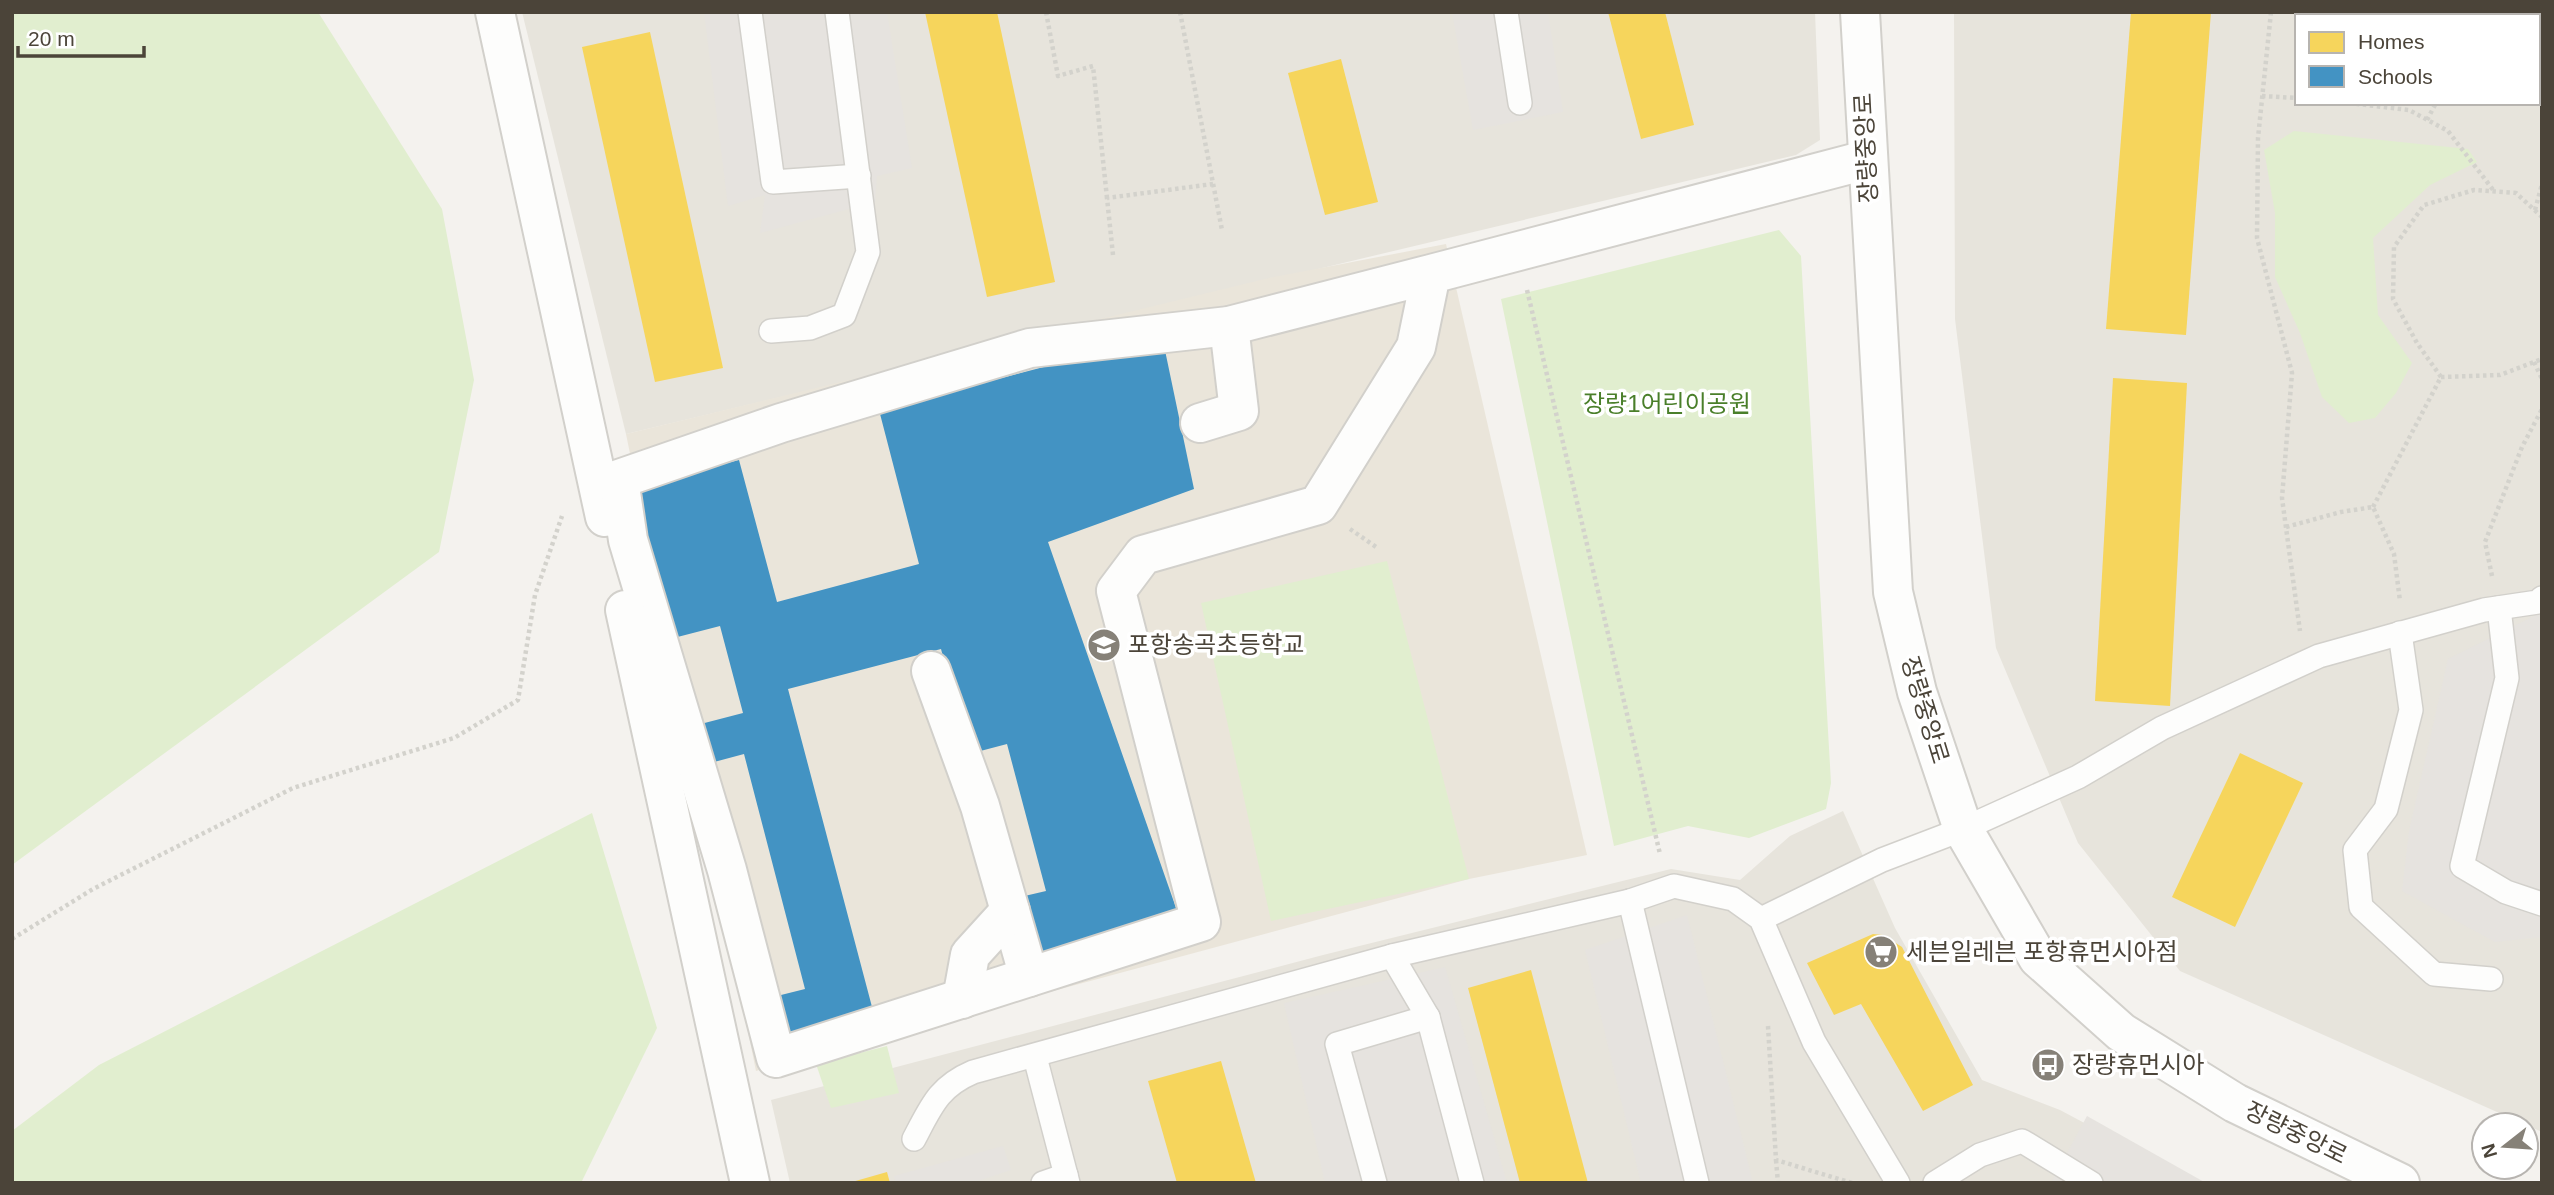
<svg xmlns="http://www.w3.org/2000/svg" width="2554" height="1195" font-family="Arial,'Noto Sans KR',sans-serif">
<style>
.residential{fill:#e7e4dc;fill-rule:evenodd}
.education{fill:#eae5da}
.green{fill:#e1eecf}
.parking{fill:#e6e3df}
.homes{fill:#f6d55c}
.schools{fill:#4393c3}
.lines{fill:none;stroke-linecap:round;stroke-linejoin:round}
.service-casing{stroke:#d2d0cb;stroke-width:26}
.minor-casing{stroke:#d2d0cb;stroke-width:42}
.tertiary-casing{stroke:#d2d0cb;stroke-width:42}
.path{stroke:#d3d2cc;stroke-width:4.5;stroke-dasharray:3.5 3.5;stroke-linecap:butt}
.service{stroke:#fdfdfc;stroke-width:23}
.minor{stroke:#fdfdfc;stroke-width:38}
.tertiary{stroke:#fdfdfc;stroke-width:38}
.labels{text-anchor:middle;stroke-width:7;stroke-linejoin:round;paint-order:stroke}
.street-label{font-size:24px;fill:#4b4439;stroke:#fff}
.park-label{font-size:24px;fill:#4a7f2a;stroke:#fff}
.poi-label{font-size:24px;fill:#4b4439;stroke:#fff;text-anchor:start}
</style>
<rect width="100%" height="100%" fill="#f4f2ee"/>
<g class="residential">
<path d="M522 12H1815L1820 140 1796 155 626 434Z"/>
<path d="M1954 12H2542V1132L2180 971 2078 843 1996 648 1955 319ZM2297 16H2538V103H2297Z"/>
<path d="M1843 811 1895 928 1982 1080 2060 1110 2197 1183H790L771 1100 1323 955 1671 869 1740 880 1790 836Z"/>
</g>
<path class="education" d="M1446 244 1587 855 1469 879 756 1071 626 434 1269 278Z"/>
<g class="green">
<path d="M12 12H318L442 209 474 380 439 552 12 865Z"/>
<path d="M2294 131 2468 149 2477 162 2430 185 2373 238 2378 315 2412 363 2396 393 2375 418 2349 423 2322 397 2300 333 2275 277V213L2264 150Z"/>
<path d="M1779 230 1801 256 1831 783 1826 809 1749 838 1688 826 1614 846 1501 299Z"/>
<path d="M1387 561 1469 879 1271 921 1201 603Z"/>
<path d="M592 813 657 1028 581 1183H12V1131L99 1065Z"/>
<path d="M887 1046 899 1093 831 1108 816 1064Z"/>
</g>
<g class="parking">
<path d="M704 12H887L912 168 877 176 875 202 760 233 765 195 728 206Z"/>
<path d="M1452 12H1548L1563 112 1473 130Z"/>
<path d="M2542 612V937L2495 942 2402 891 2409 831 2448 659Z"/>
<path d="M1687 915 1753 1183H1641L1585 950Z"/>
<path d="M1445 967 1507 1183H1325L1284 1003Z"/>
<path d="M2087 1116 2206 1183H2051Z"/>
<path d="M1003 1146 1011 1170 972 1183H896L894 1176Z"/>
</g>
<g class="homes">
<path d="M925 12H997L1055 282 987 297Z"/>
<path d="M1608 12H1665L1694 125 1641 139Z"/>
<path d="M2131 12H2211L2186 335 2106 329Z"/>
<path d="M650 32 723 368 655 382 582 47Z"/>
<path d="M1341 59 1378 202 1325 215 1288 73Z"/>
<path d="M2113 378 2187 383 2170 706 2095 701Z"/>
<path d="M2240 753 2303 783 2235 927 2172 897Z"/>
<path d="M1873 934 1883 935 1902 947 1973 1085 1923 1111 1861 1004 1834 1015 1807 963Z"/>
<path d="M1531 970 1588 1183H1520L1468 988Z"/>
<path d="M1221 1061 1256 1183H1177L1148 1081Z"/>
<path d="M887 1172 890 1183H852V1182Z"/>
</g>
<path class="schools" d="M1162 336 1194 489 1048 542 1182 925 1027 960 1008 900 1046 891 1007 744 969 754 941 649 788 689 876 1022 778 1048 765 999 805 989 744 754 703 765 693 726 743 713 720 626 662 641 623 490 739 460 777 602 919 564 879 410Z"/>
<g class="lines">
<defs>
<g id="service">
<path d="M750 12 773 182 859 176"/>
<path d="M1506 12 1520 103"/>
<path d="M771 331 810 328 844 315 868 252 837 12"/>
<path d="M2499 608 2507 678 2462 866 2506 892 2542 904"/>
<path d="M2400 633 2411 710 2386 809 2355 850 2361 907 2434 974 2491 979"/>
<path d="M1630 901 1697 1183"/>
<path d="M1761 919 1882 860 1963 829 2078 777 2162 728 2319 656 2484 610 2538 602 2542 598"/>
<path d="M1392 956 1428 1017 1472 1183"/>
<path d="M1035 1057 1068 1183"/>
<path d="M914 1139C931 1107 938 1087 973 1072L1392 956 1630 901 1674 886 1733 899 1761 919 1814 1042 1898 1183"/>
<path d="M1043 1183 1066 1175"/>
<path d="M1375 1183 1337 1044 1428 1017"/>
<path d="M1935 1183 1980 1155 2022 1141 2091 1183"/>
</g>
<g id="minor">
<path d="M495 12 605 517"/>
<path d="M1431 274 1229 326 1030 348 781 423 619 479 628 540 727 870 776 1058 1201 922 1116 591 1143 555 1318 505 1416 347 1431 274 1866 160"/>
<path d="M1200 423 1239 411 1229 326"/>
<path d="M625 610 750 1183"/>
<path d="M931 671 980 806 1029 977"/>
<path d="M962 999 970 955 1010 911"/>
</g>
<path id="tertiary" d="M1860 12 1893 592 1917 692 1963 829 2038 958 2121 1032 2235 1103 2400 1183"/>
</defs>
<use href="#service" class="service-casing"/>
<use href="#minor" class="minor-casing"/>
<use href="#tertiary" class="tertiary-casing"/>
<g class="path">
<path d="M1046 12 1058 76 1093 66 1107 198"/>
<path d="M1180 12 1222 230"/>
<path d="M2271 12 2258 138 2257 238 2292 373 2282 498 2300 631"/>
<path d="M2441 12 2444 16"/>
<path d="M2484 16 2486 12"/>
<path d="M2262 96 2297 98"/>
<path d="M2349 103 2409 110 2448 131 2494 191"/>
<path d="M2427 120 2436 103"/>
<path d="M2535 210 2542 184"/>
<path d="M1113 255 1107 198 1213 184"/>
<path d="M1527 290 1660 854"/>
<path d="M2534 362 2542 379"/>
<path d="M2441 377 2417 343 2393 299 2394 247 2424 205 2474 190 2516 193 2542 217"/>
<path d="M2441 377 2500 375 2542 359"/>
<path d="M2373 507 2441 377"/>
<path d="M2286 527 2341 512 2373 507 2394 554 2400 601"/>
<path d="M1350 529 1376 547"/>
<path d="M2492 576 2485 542 2522 447 2542 409"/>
<path d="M12 939 93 889 293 788 454 738 518 700 535 595 562 516"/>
<path d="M1768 1026 1776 1160 1852 1183"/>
<path d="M1776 1160 1778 1183"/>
</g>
<use href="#service" class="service"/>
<use href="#minor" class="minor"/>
<use href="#tertiary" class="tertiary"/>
</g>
<defs>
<symbol id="school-disc" viewBox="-11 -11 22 22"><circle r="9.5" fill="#868178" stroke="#fff"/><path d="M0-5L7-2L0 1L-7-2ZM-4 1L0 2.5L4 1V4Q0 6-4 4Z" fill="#fff"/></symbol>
<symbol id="supermarket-disc" viewBox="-11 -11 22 22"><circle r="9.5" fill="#868178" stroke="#fff"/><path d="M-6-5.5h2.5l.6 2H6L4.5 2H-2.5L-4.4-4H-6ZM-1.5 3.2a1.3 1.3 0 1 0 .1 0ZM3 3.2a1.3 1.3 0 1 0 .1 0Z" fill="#fff"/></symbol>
<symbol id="bus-disc" viewBox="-11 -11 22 22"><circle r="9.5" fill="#868178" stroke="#fff"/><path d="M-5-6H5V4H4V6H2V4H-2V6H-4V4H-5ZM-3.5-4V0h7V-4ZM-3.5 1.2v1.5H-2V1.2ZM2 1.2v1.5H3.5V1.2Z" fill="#fff"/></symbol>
</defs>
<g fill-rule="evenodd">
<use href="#school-disc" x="1085" y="626" width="38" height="38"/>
<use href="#supermarket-disc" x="1862" y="933" width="38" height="38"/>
<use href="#bus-disc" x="2029" y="1046" width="38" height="38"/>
</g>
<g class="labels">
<g class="street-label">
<text transform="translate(1866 148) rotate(-93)" y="8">장량중앙로</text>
<text transform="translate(1925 710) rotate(73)" y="8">장량중앙로</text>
<text transform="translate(2296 1133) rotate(26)" y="8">장량중앙로</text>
</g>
<g class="park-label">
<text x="1667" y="412">장량1어린이공원</text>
</g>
<g class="poi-label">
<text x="1128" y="653">포항송곡초등학교</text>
<text x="1906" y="960">세븐일레븐 포항휴먼시아점</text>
<text x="2072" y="1073">장량휴먼시아</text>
</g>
</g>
<rect width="2554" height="1195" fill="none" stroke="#4b4439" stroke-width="28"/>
<rect x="2295" y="14" width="245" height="91" fill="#ffffff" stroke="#b7b4b0" stroke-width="2"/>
<rect x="2309" y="32" width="35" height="21" fill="#f6d55c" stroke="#b7b4b0" stroke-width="2"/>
<text x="2358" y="49" font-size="21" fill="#4b4439">Homes</text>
<rect x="2309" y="66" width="35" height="21" fill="#4393c3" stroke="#b7b4b0" stroke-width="2"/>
<text x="2358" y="84" font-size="21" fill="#4b4439">Schools</text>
<g transform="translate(2505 1146) rotate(253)"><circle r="33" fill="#ffffff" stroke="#b7b4b0" stroke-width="2"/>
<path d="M0-5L12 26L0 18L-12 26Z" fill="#868178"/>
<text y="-10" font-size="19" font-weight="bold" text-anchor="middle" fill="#4b4439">N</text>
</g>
<path d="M18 46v10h126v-10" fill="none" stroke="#4b4439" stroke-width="3.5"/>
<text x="28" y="46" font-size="21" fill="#4b4439" stroke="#ffffff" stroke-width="5" paint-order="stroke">20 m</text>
</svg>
